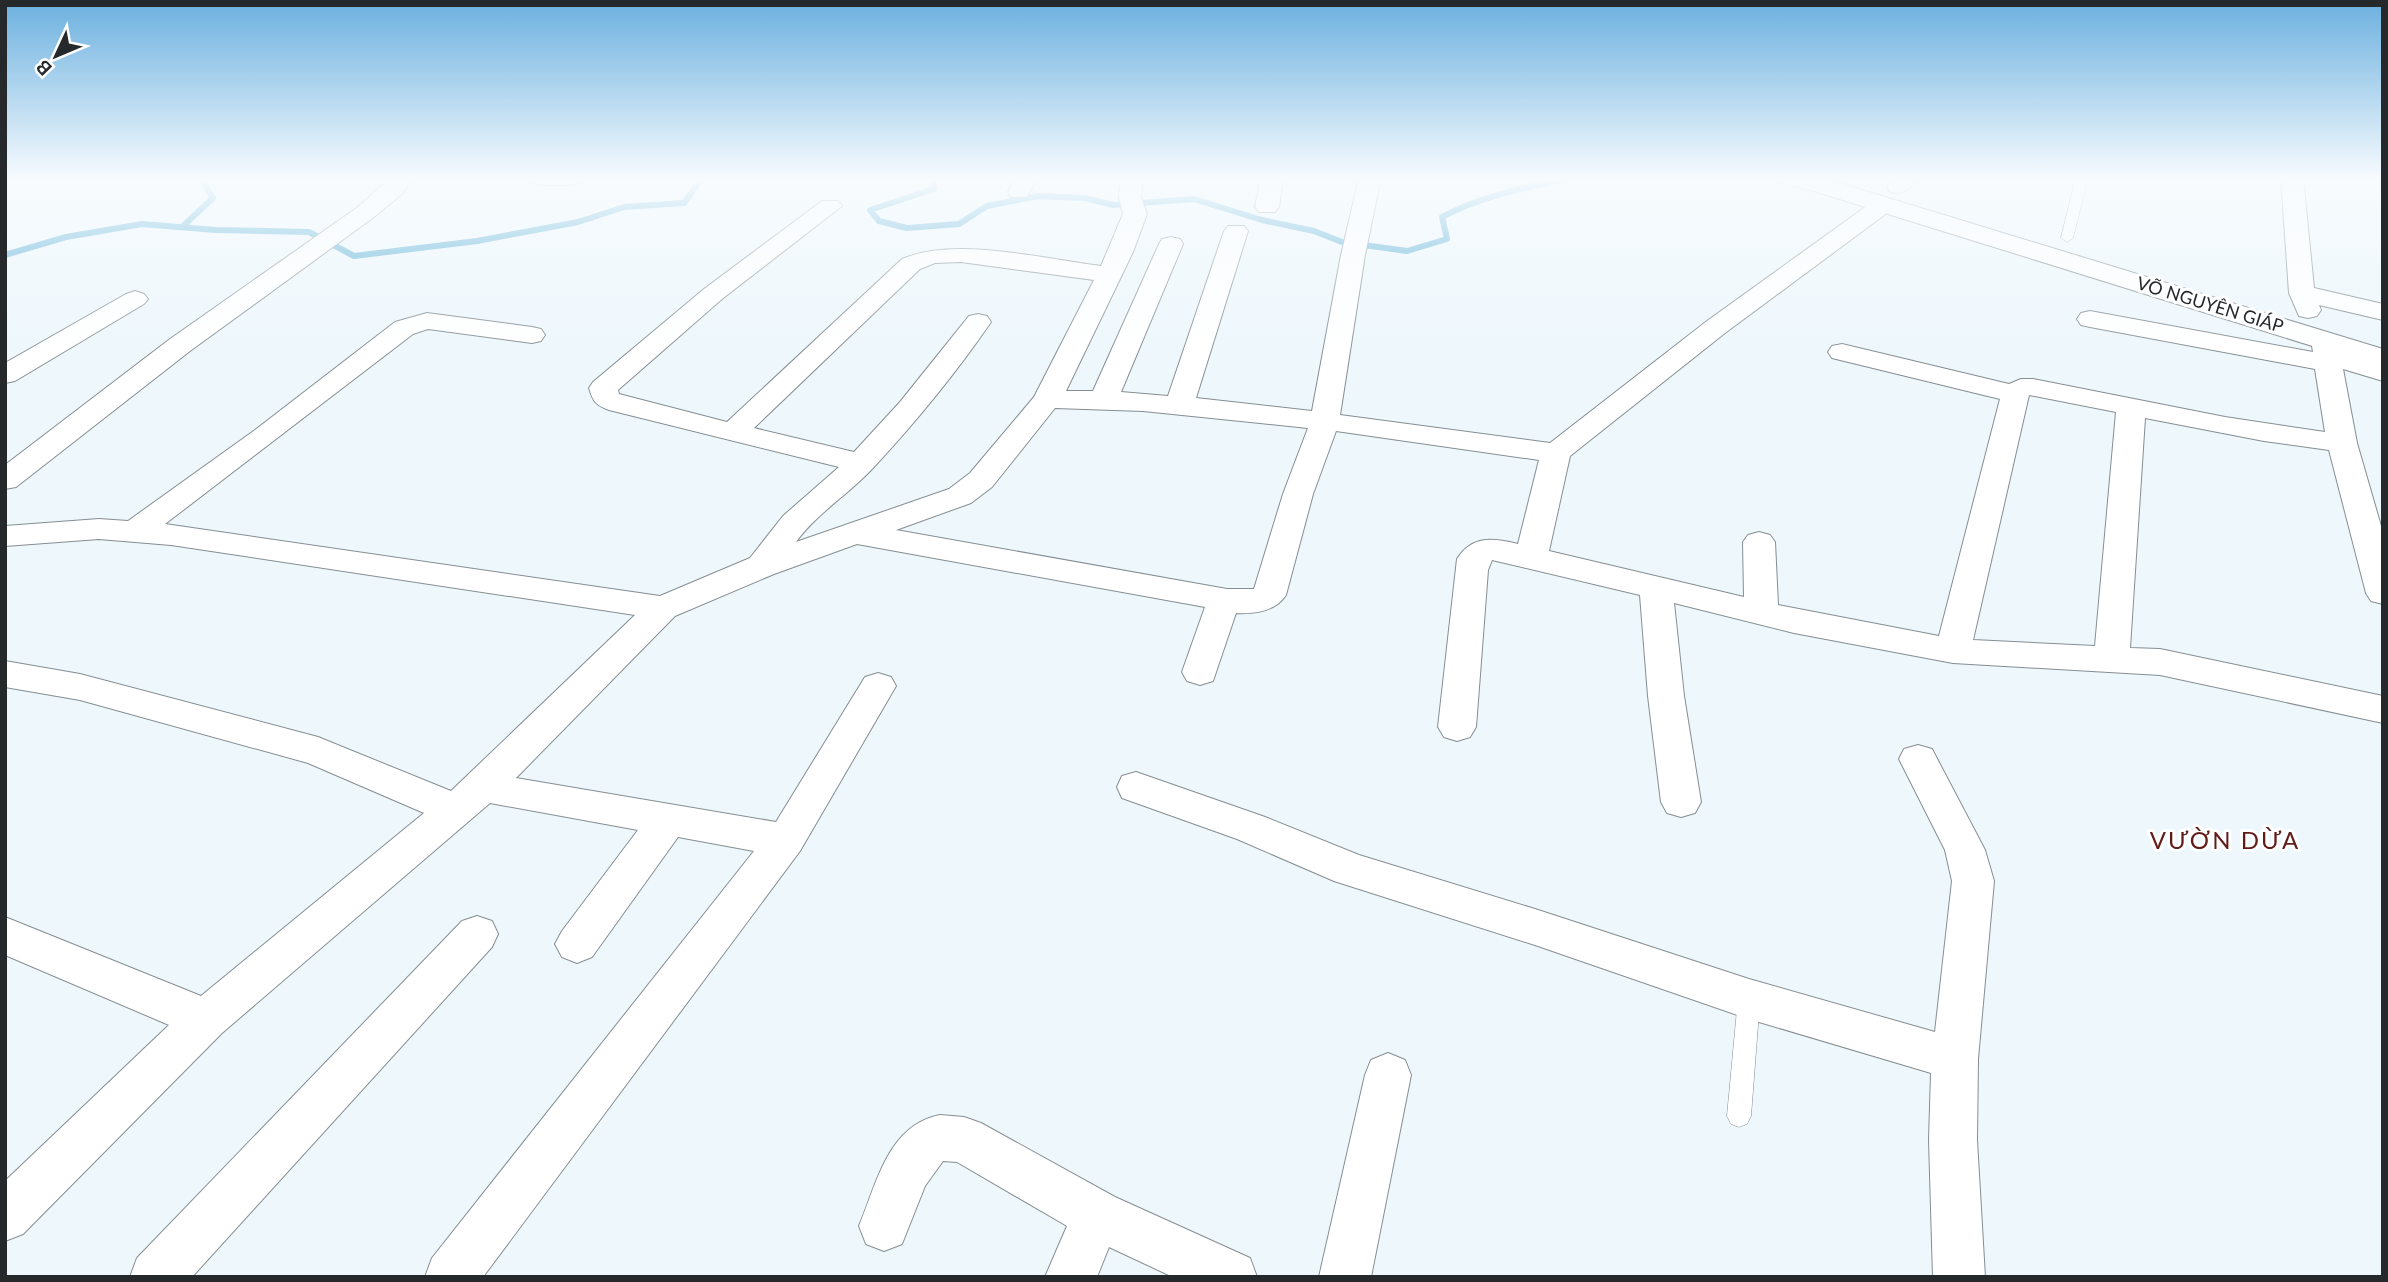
<svg xmlns="http://www.w3.org/2000/svg" width="2388" height="1282" font-family="Lato,sans-serif">
<style>
.lines{fill:none;stroke-linecap:round;stroke-linejoin:round}
.stream{stroke:#51abd2;stroke-width:6}
.lane-casing{stroke:#858e92;stroke-width:1}
.street-casing{stroke:#858e92;stroke-width:2}
.highway-casing{stroke:#858e92;stroke-width:2}
.lane{fill:#fff;fill-rule:evenodd}
.street{fill:#fff;fill-rule:evenodd}
.highway{fill:#fff;fill-rule:evenodd}
.labels{text-anchor:middle;stroke-width:6;stroke-linejoin:round;paint-order:stroke}
.far-street-label{font-size:18px;fill:#25292b;stroke:#fff}
.quarter-label{font-size:24px;letter-spacing:2px;fill:#601c19;stroke:#fff}
</style>
<rect width="100%" height="100%" fill="#edf7fc"/>
<g class="lines">
<g class="stream">
<path d="M934 178V189L870 210 879 221 907 228 959 224 987 206 1038 196 1085 198 1113 205 1194 199 1262 220 1314 231 1342 242 1407 251 1447 239 1442 217C1483 195 1526 188 1571 178"/>
<path d="M182 227 213 198 201 178"/>
<path d="M5 255 66 237 142 224 216 230 309 232 354 256 477 241 578 222 624 207 684 203 702 178"/>
</g>
<defs>
<g id="lane">
<path d="M1766 178H1786L1814 187 1808 190Z"/>
<path d="M2076 178H2088L2073 238 2067 242 2061 238Z"/>
<path d="M1749 989 1757 992 1760 999 1751 1116 1747 1124 1739 1127 1731 1124 1727 1116 1738 999 1741 992Z"/>
</g>
<g id="street">
<path d="M390 178H412L402 194 374 217 190 351 16 487 5 489V465L170 339 358 207Z"/>
<path d="M529 178H585L582 183C567 186 547 186 532 183Z"/>
<path d="M1015 178H1037L1027 197H1011L1008 192Z"/>
<path d="M1121 178H1143L1141 197 1147 214 1133 252 1066 391H1093L1159 244 1162 239 1171 237 1180 239 1183 244 1121 392 1168 396 1224 231 1228 226H1244L1248 231 1196 398 1312 411 1341 255 1359 178H1381L1365 255 1340 415 1550 443 1707 321 1875 200H1891L1895 205 1891 210 1725 333 1570 456 1549 551 1744 597 1743 542 1748 535 1759 532 1770 535 1775 542 1778 605 1939 636 2000 399 1832 358 1828 352 1832 346 1842 344 2009 384 2021 379H2033L2225 417 2325 432 2315 369 2090 327 2081 325 2077 319 2081 313 2090 311 2313 352 2311 340 2315 334 2324 332 2333 334 2339 350 2383 364V381L2343 369 2357 443 2383 533V604L2371 601 2366 593 2329 450 2264 441 2145 418 2130 648 2160 649 2383 696V723L2160 675 1953 663 1794 633 1674 603 1684 696 1701 802 1695 813 1681 817 1667 813 1661 802 1648 696 1640 595 1492 560 1488 570 1476 727 1470 737 1457 741 1444 737 1438 727 1457 559C1472 535 1493 538 1518 544L1539 460 1336 431 1313 494 1286 595C1276 611 1255 614 1236 613L1213 681 1200 685 1187 681 1182 672 1205 607 857 544 774 574 675 616 516 778 776 822 865 677 878 673 891 677 896 686 800 851 483 1277H425L432 1258 754 851 678 837 592 957 577 963 562 957 555 944 562 931 638 830 490 803 222 1033 23 1234 5 1241V1181L169 1025 5 955V917L201 996 424 813 308 763 80 700 5 687V661L80 674 318 737 451 791 635 615 171 545 99 539 5 546V526L99 519 128 521 255 430 395 322 427 313 532 327 541 329 545 335 541 341 532 343 428 329 413 334 165 524 660 596 750 558 783 516 839 467 609 410C596 405 593 402 589 388L593 382 704 289 822 201H838L842 206 722 299 618 390 619 394 727 422 902 259C955 236 1044 259 1101 266L1123 214 1119 197ZM961 262 1094 280 1034 397 970 473 949 489 796 542C817 513 849 494 873 468 915 423 956 373 991 322L987 316 978 314 969 316 900 402 854 452 754 428 920 269 935 263ZM2029 395 2116 412 2095 646 1973 640ZM1055 408 1143 411 1308 428 1283 494 1254 589H1227L896 530 971 503 992 487Z"/>
<path d="M1261 178H1283L1279 207 1275 212H1259L1255 207Z"/>
<path d="M1894 178H1918C1910 189 1904 195 1890 192L1887 187Z"/>
<path d="M2281 178H2303L2314 288 2383 304V320L2319 305 2321 310 2317 316 2308 318 2299 316 2289 293Z"/>
<path d="M135 291 144 294 148 299 144 304 15 381 5 383V363L126 294Z"/>
<path d="M1918 745 1932 749 1985 850 1994 881 1978 1059 1977 1140 1985 1277H1933L1929 1140 1931 1073 1749 1019 1535 945 1334 881 1237 839 1122 798 1117 787 1122 776 1136 772 1265 817 1359 855 1535 909 1749 979 1935 1032 1952 881 1945 850 1899 759 1904 749Z"/>
<path d="M477 916 492 921 498 934 492 947 192 1277H130L137 1258 462 921Z"/>
<path d="M1388 1053 1405 1060 1411 1075 1371 1277H1319L1365 1075 1371 1060Z"/>
<path d="M940 1115 964 1117 981 1123 1115 1197 1250 1258 1257 1277H1173L1109 1247 1097 1277H1045L1067 1226 957 1162 943 1161 925 1186 902 1244 884 1251 866 1244 859 1226C877 1183 888 1125 940 1115Z"/>
</g>
<path id="highway" d="M1785 178H1823L2383 349V368L1788 183Z"/>
</defs>
<use href="#lane" class="lane-casing"/>
<use href="#street" class="street-casing"/>
<use href="#highway" class="highway-casing"/>
<use href="#lane" class="lane"/>
<use href="#street" class="street"/>
<use href="#highway" class="highway"/>
</g>
<linearGradient id="sky" x2="0" y2="1"><stop stop-color="#6bb0df"/><stop offset="0.5" stop-color="#f7fbfe"/><stop offset="1" stop-color="#f7fbfe" stop-opacity="0"/></linearGradient>
<rect width="2388" height="358" fill="url(#sky)"/>
<g class="labels">
<g class="far-street-label">
<text transform="translate(2210 305) rotate(17)" y="6">VÕ NGUYÊN GIÁP</text>
</g>
<g class="quarter-label">
<text x="2225" y="849">VƯỜN DỪA</text>
</g>
</g>
<rect width="2388" height="1282" fill="none" stroke="#25292b" stroke-width="14"/>
<g transform="translate(56 56) rotate(226)" stroke="#ffffff" stroke-width="5" paint-order="stroke">
<path d="M0-5L12 26L0 18L-12 26Z" fill="#25292b"/>
<text y="-10" font-size="19" font-weight="bold" text-anchor="middle" fill="#25292b">B</text>
</g>
</svg>
